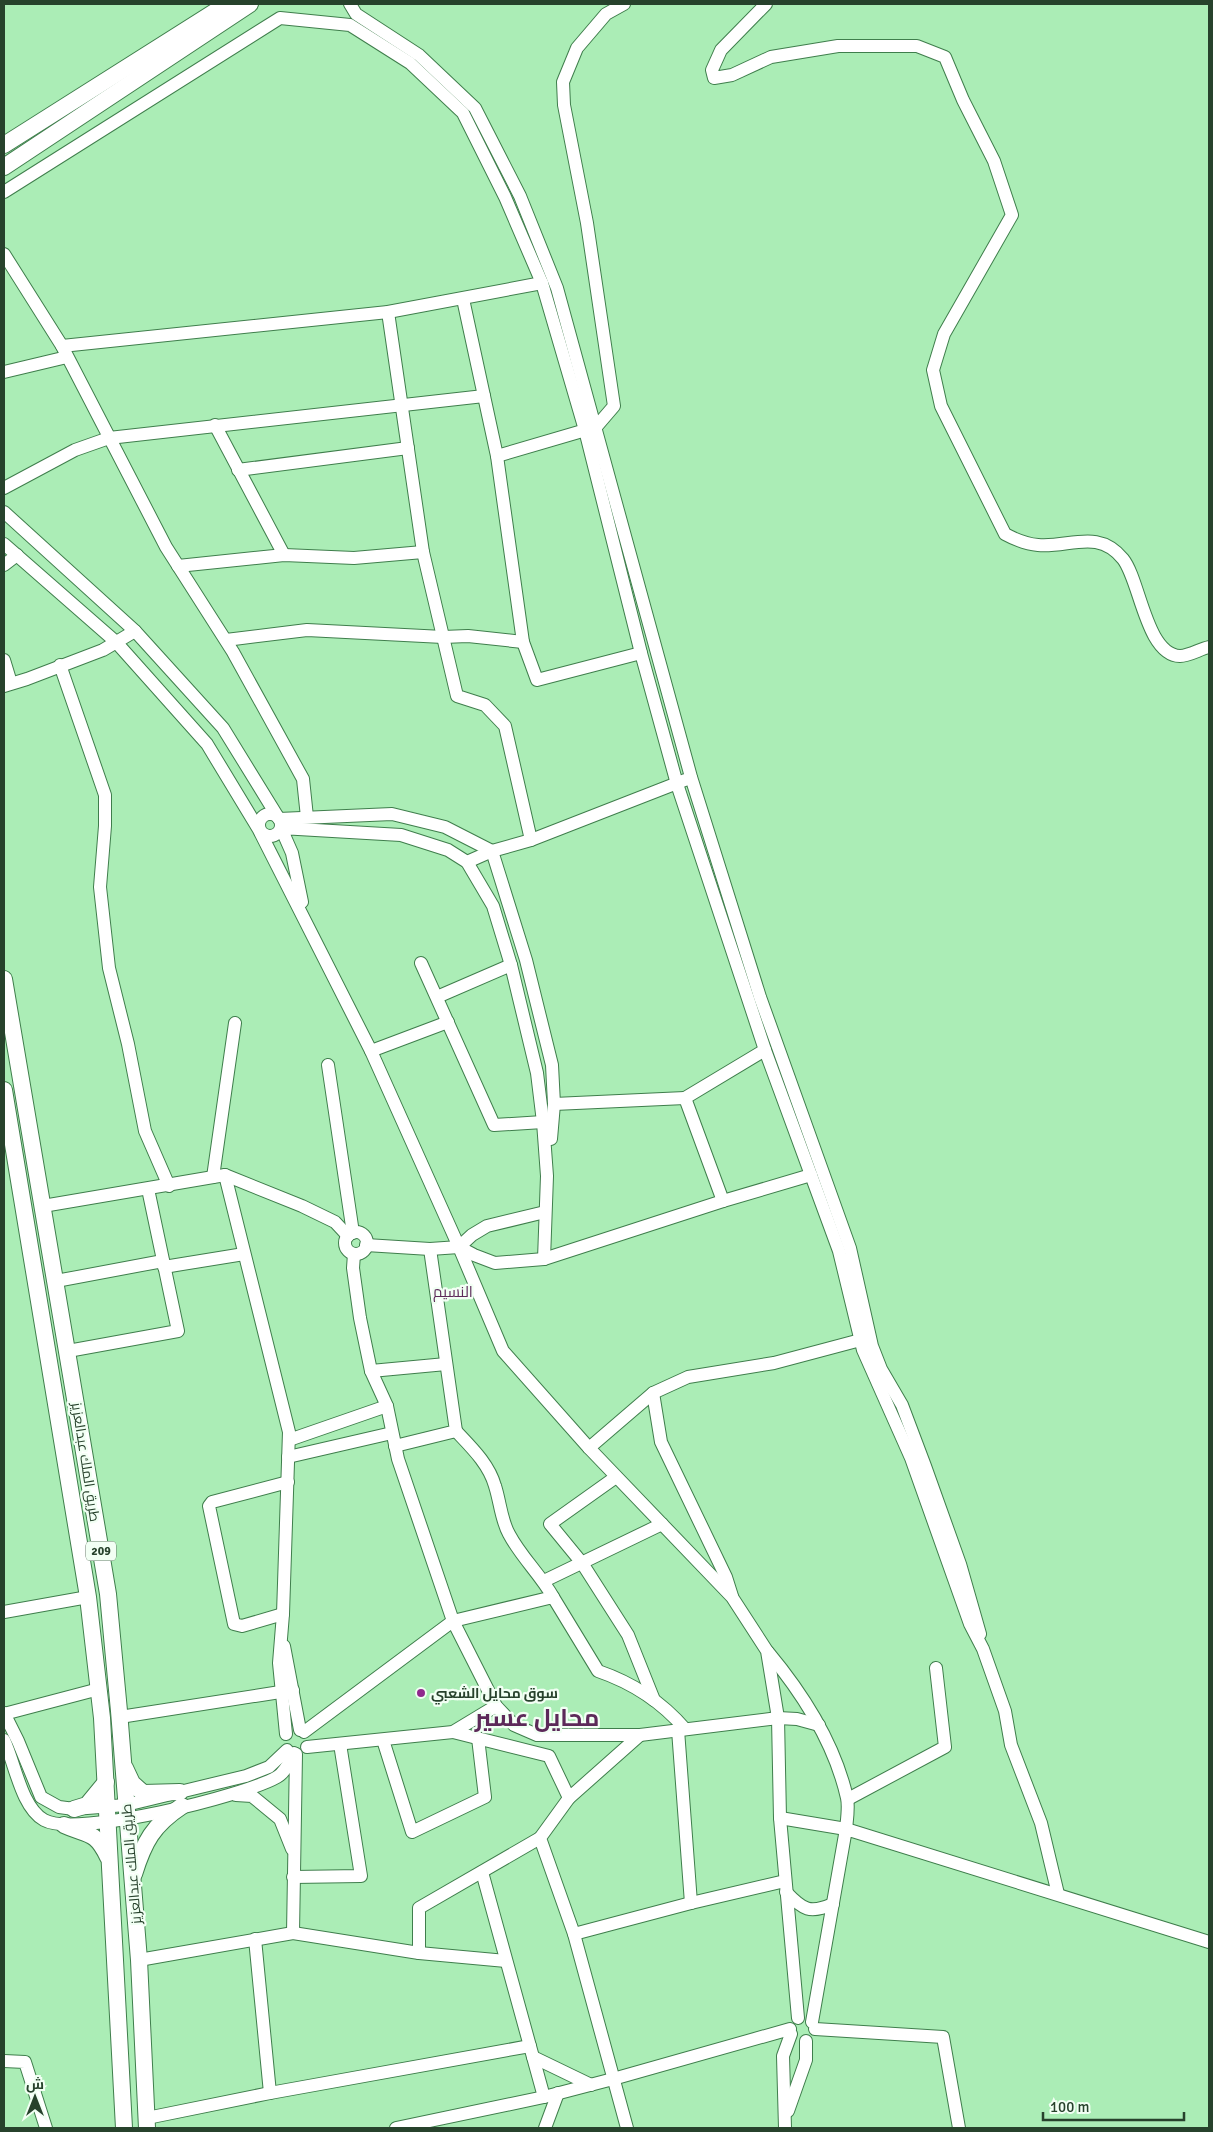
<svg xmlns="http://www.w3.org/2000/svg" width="1213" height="2132" font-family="Signika,Cairo,sans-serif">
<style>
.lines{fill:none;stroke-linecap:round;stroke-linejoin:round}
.minor-casing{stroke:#3f7e4c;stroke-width:14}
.major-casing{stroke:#3f7e4c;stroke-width:18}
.minor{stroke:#fff;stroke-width:12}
.major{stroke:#fff;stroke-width:16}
.poi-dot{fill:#90288d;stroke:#f2fff4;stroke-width:2}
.labels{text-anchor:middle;stroke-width:4.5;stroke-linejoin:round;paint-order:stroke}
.shield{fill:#f2fff4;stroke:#647b68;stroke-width:1}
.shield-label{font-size:12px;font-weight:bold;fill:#27422c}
.street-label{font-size:14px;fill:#27422c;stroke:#f2fff4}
.poi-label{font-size:14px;font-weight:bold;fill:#27422c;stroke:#f2fff4;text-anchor:start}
.neighbourhood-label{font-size:15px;fill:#5c2959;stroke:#f2fff4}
.town-label{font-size:24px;font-weight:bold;fill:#5c2959;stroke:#f2fff4}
</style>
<rect width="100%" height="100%" fill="#abedb6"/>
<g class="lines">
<defs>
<g id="minor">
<path d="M350 4 356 14 419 55 475 108 520 196 557 288 691 777 760 997 850 1248 872 1346 881 1369 902 1405 925 1466 960 1564 980 1634"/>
<path d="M766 4 721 50 712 70 714 78 732 75 771 57 838 46H917L945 57 963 100 994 161 1012 215 944 334 933 370 941 406 1005 534C1016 540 1026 544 1038 545 1069 548 1098 528 1123 559 1140 580 1146 655 1180 656 1189 656 1200 649 1209 647"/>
<path d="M4 192 280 18 350 25 410 63 463 113 505 197 542 283 585 430 641 653 677 784 765 1050 839 1251 863 1350 911 1458 970 1624 983 1649 1005 1711 1011 1745 1041 1823 1058 1894"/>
<path d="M4 254 62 346 166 547 233 652 303 779 307 817"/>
<path d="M463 299 497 456 523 642 537 680 641 653"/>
<path d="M388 312 423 552 457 696 485 705 505 726 531 840"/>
<path d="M62 346 388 312 542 283"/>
<path d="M4 372 67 357"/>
<path d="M215 425 284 555"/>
<path d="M497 456 596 427 614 406 587 223 564 105 563 82 577 48 606 14 624 4"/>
<path d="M238 470 408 448"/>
<path d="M4 488 75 450 109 438 484 396"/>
<path d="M4 512 135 631 223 728 279 819 392 814 445 827 492 851"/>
<path d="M4 544 116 642 207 744 259 830 371 1051 459 1247 503 1351 589 1448 732 1597 767 1651 778 1718 780 1818 798 2018"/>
<path d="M4 565 17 555"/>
<path d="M178 566 284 555 354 558 423 552"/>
<path d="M226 640 307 630 443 637 468 636 523 642"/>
<path d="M4 660 11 683"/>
<path d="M60 665 105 795V826L100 887 109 968 128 1044 145 1131 169 1186"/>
<path d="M4 686 27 679 103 650 135 631"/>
<circle cx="270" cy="825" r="11"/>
<path d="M467 862 492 851"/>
<path d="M302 902 292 853 281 828 401 835 448 850 467 862 493 906 511 965 537 1073 543 1122 547 1176 544 1259"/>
<path d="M421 963 494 1125 543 1122"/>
<path d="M437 997 511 965"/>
<path d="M371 1051 448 1022"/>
<path d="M328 1065 353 1233"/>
<path d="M685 1098 765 1050"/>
<path d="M554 1104 685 1098 723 1201"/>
<path d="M551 1139 554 1104 552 1065 526 960 492 851 531 840 685 780"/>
<path d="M225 1175 289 1432 283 1614 279 1663 286 1734"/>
<path d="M213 1177 235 1023"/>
<path d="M43 1206 225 1175 302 1206 335 1222 348 1236"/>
<circle cx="356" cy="1243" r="11"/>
<path d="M366 1245 430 1249 459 1247 474 1255 495 1263 544 1259 723 1201 811 1175"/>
<path d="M459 1247 472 1235 487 1226 545 1212"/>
<path d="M354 1254 353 1268 360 1318 371 1371 387 1406 398 1459 453 1621 496 1706 514 1725 537 1735H640L569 1798 540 1838 574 1934 627 2128"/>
<path d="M164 1267 244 1254"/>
<path d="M56 1281 163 1261"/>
<path d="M68 1351 178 1331 148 1189"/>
<path d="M371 1371 446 1364"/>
<path d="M653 1393 661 1442 726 1577 732 1596"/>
<path d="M456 1431C471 1447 489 1464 495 1486 500 1501 501 1520 509 1534 521 1557 540 1574 553 1597"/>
<path d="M289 1440 387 1406"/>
<path d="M395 1446 456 1431 430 1249"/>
<path d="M589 1448 653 1393 688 1377 774 1363 868 1338"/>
<path d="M288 1457 392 1433"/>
<path d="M616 1477 550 1524 582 1563 628 1635 654 1700"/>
<path d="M544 1581 662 1524"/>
<path d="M4 1612 88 1597"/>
<path d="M283 1614 242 1626 234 1624 209 1506 212 1502 288 1482"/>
<path d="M284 1646 300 1730"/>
<path d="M768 1652C803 1694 835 1744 847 1798 849 1807 847 1819 846 1829L780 1818"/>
<path d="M4 1713 18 1741 41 1797 59 1807 74 1809 126 1805 246 1776 269 1767 287 1750"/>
<path d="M4 1714 99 1689"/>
<path d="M120 1717 293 1690"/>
<path d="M678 1730 691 1903"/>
<path d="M304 1732 453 1621 553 1597 598 1671C633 1683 661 1701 685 1729"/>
<path d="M453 1732 549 1756 569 1798"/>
<path d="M640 1735 778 1718 797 1719 819 1725"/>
<path d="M4 1740C15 1763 21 1807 44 1820 76 1838 244 1796 277 1777 286 1772 289 1762 294 1753"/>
<path d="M383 1740 412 1832 485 1797 478 1738"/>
<path d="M307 1747 453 1732 496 1706"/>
<path d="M236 1795 252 1796 280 1819 292 1849"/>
<path d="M848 1799 945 1747 936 1668"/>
<path d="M482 1872 544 2097"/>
<path d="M293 1877 361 1876 340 1744"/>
<path d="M786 1892C803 1910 810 1914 833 1904"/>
<path d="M293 1933 296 1754"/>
<path d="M574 1934 691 1903 785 1881"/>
<path d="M255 1939 270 2093"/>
<path d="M419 1953V1908L540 1838"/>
<path d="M139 1960 293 1933 419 1953 506 1961"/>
<path d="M812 2022 846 1829 1209 1942"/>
<path d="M815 2029 943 2037 959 2128"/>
<path d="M533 2057 591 2085"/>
<path d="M4 2061 25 2062 46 2128"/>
<path d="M788 2111 806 2060V2041"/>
<path d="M147 2118 270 2093 530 2046"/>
<path d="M396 2128 544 2097 613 2079 790 2029"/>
<path d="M545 2128 558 2093"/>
<path d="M785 2128 783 2056 791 2034"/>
</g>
<g id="major">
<path d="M4 145 227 4"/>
<path d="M4 167 250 4"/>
<path d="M4 979 108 1594 119 1711 139 1960 147 2128"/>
<path d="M4 1090 88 1597 102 1718 124 2128"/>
<path d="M125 1768 132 1783 143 1793 180 1792"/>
<path d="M74 1809 87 1805 106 1782"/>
<path d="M64 1825C88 1836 95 1830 108 1857"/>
<path d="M134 1874C144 1842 153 1825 182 1806"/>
</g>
</defs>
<use href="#minor" class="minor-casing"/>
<use href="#major" class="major-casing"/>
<use href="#minor" class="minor"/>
<use href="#major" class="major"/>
</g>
<circle class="poi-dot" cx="421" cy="1693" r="5"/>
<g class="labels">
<rect class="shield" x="86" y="1541.5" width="30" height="19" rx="4"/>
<g class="shield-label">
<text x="101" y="1555">209</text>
</g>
<g class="street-label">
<text transform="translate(86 1462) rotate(81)" y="5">طريق الملك عبدالعزيز</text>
<text transform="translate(131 1864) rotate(-95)" y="5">طريق الملك عبدالعزيز</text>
</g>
<g class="poi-label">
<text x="431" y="1698">سوق محايل الشعبي</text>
</g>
<g class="neighbourhood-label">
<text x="453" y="1297">النسيم</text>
</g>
<g class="town-label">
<text x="537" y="1726">محايل عسير</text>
</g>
</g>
<rect width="1213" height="2132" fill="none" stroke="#27422c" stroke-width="10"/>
<g transform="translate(35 2097)" stroke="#f2fff4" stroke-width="4" paint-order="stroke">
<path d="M0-4L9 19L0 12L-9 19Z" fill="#27422c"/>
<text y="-8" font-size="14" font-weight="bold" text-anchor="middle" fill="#27422c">ش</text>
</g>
<path d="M1043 2112v8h141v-8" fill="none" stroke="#27422c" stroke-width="2.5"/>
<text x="1050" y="2112" font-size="15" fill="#27422c" stroke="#f2fff4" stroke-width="4" paint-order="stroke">100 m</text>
</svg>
